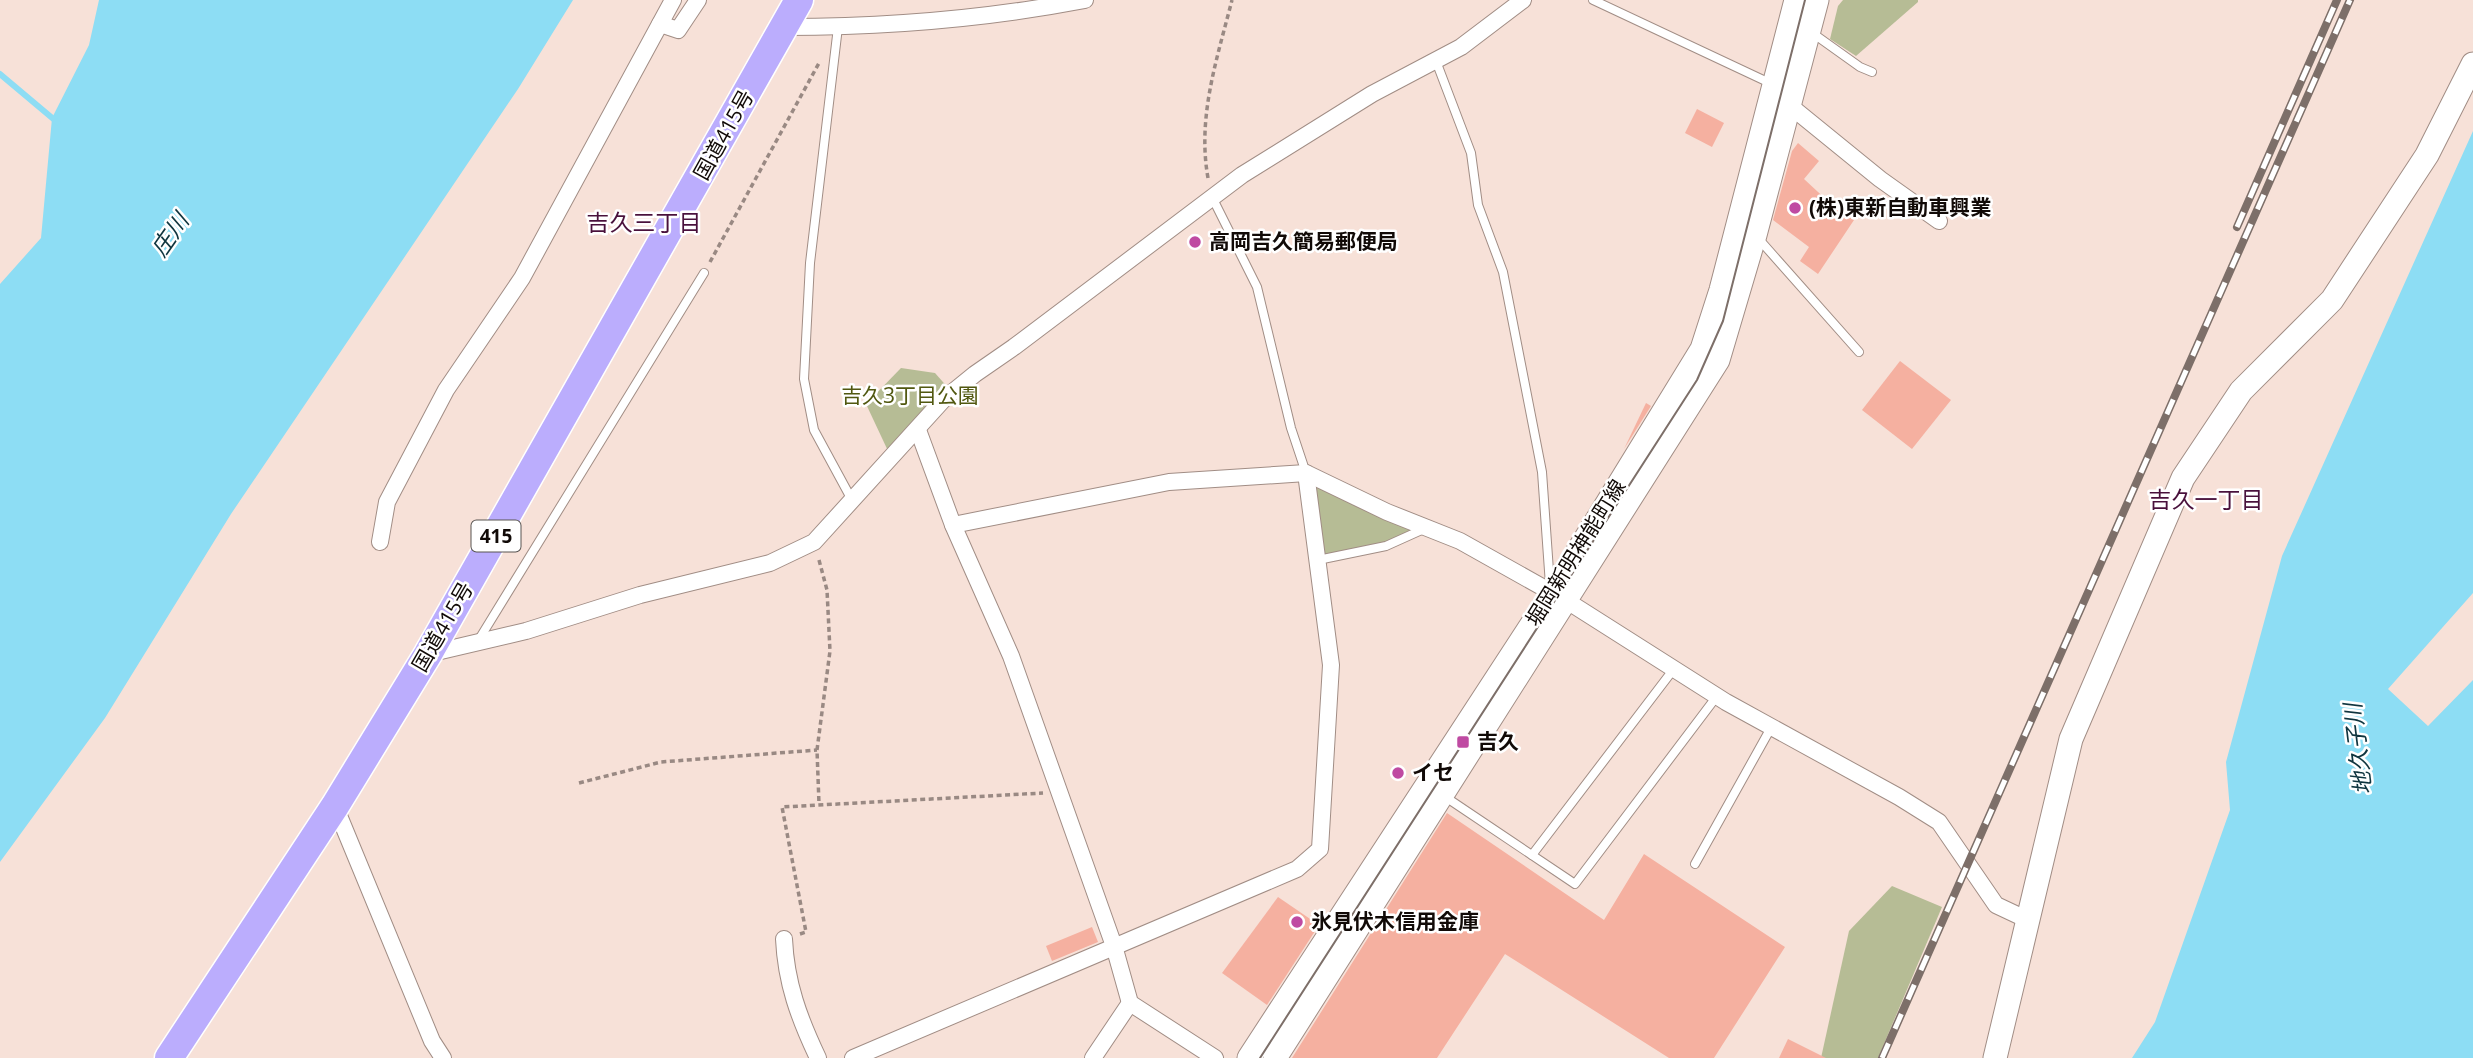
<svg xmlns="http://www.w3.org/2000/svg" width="2473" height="1058" font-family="'Open Sans','Noto Sans JP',sans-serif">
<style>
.green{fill:#b6bc95}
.water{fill:#8dddf4}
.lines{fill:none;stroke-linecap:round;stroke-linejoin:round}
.stream{stroke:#8dddf4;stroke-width:6}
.building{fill:#f5b0a0}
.lane-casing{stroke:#a18d85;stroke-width:10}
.street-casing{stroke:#a18d85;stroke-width:18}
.secondary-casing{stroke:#a18d85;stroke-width:25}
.highway-casing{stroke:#fff;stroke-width:31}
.path{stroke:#998983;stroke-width:3.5;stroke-dasharray:5 3.5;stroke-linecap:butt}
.lane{stroke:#fff;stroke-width:8}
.street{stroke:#fff;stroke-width:16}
.secondary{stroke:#fff;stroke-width:23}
.highway{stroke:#bbadfd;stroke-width:28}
.tram{stroke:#7d6f69;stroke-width:2}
.rail-casing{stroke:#7d6f69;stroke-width:8}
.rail{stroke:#fff;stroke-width:5;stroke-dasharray:16;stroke-linecap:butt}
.poi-dot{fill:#bf4aa2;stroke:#fff;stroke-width:2.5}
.labels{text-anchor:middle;stroke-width:5;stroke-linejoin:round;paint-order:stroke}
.shield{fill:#fff;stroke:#585451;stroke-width:2}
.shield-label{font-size:19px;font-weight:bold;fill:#110a07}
.street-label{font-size:21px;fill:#110a07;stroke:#fff}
.poi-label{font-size:21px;font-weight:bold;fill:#110a07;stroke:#fff;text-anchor:start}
.park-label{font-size:21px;fill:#515810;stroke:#fff}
.neighbourhood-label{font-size:23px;fill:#49113c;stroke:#fff}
.water-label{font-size:23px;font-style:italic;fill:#0f353f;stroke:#fff}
</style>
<rect width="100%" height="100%" fill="#f7e1d8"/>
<g class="green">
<path d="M1843 0H1918V2L1856 56 1830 39 1838 6Z"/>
<path d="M901 368 935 373 950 390 889 453 866 404Z"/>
<path d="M1306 473 1428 527 1386 546 1318 560Z"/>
<path d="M1892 886 1942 907 1878 1058H1821L1849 931Z"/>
</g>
<g class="water">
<path d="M99 0H573L518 89 231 514 105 718 0 862V284L41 238 52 118 89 45Z"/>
<path d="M2473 131V593L2388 689 2428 726 2473 680V1058H2132L2155 1022 2230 810 2226 762 2282 556Z"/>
</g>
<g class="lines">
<path class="stream" d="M0 74 57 122"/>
</g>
<g class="building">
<path d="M1697 109 1724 123 1712 147 1685 133Z"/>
<path d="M1798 143 1819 161 1804 179 1831 204 1854 220 1818 274 1800 261 1809 247 1773 220 1792 151Z"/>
<path d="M1900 361 1951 400 1912 449 1862 410Z"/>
<path d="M1646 403 1651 406 1624 449Z"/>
<path d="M1447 813 1604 920 1644 854 1785 947 1714 1058H1669L1505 954 1437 1058H1292Z"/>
<path d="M1278 897 1319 925 1267 1005 1222 973Z"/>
<path d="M1092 927 1098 942 1052 961 1046 946Z"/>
<path d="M1788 1039 1826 1058H1779Z"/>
</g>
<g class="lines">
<defs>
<g id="lane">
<path d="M1593 0 1772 84"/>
<path d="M838 27 810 263 804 379 814 430 852 500"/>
<path d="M1811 32 1860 67 1872 72"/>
<path d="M1436 61 1471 153 1478 205 1503 272 1542 472 1550 585"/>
<path d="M1212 197 1257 287 1291 428 1306 473"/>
<path d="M1757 237 1859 352"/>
<path d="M1318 560 1386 546 1426 528"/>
<path d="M478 641 704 273"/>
<path d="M1444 796 1575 884 1717 696"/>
<path d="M1532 855 1673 670"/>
<path d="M1695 864 1772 726"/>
</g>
<g id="street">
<path d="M660 24 678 30 698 0"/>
<path d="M785 27C886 27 986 19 1085 0"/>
<path d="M1789 105 1880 179 1939 221"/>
<path d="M918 430 953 525 1011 656 1114 946 1130 1003 1215 1058"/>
<path d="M953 525 1169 482 1306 473 1387 512 1460 541 1567 601 1726 702 1899 797 1939 822 1996 905 2030 921"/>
<path d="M380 542 387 502 446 390 522 278 673 0"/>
<path d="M428 654 526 631 640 595 770 563 814 542 943 400 975 374 1014 347 1242 175 1372 94 1461 47 1523 0"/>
<path d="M335 806 432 1041 443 1058"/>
<path d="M784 939C786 983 799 1018 818 1058"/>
<path d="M853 1058 1297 869 1320 849 1331 665 1306 473"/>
<path d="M1093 1058 1130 1003"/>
</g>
<g id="secondary">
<path d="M1249 1058 1551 595 1702 349 1721 290 1796 0"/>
<path d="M1275 1058 1718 360 1755 235 1817 0"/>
<path d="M1995 1058 2071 739 2183 478 2241 391 2332 300 2427 155 2473 64"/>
</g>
<path id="highway" d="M169 1058 335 806 428 654 799 0"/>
</defs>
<use href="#lane" class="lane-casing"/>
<use href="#street" class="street-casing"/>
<use href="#secondary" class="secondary-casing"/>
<use href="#highway" class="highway-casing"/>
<g class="path">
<path d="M1208 178C1197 117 1217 59 1232 0"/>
<path d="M710 262 819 63"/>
<path d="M819 560 827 590 830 651 817 750 819 804"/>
<path d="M579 783 661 762 817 750"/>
<path d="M800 934 806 932 782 807 1043 793"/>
</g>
<use href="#lane" class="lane"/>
<use href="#street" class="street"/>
<use href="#secondary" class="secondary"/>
<use href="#highway" class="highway"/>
<path class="tram" d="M1260 1058 1697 380 1723 321 1805 0"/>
<defs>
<g id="rail">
<path d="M2237 227 2337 0"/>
<path d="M1882 1058 2350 0"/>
</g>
</defs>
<use href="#rail" class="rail-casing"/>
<use href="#rail" class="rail"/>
</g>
<g class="poi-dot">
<circle cx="1795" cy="208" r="7"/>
<circle cx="1195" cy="242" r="7"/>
<rect x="1456" y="735" width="14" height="14" rx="3.5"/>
<circle cx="1398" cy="773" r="7"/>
<circle cx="1297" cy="922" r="7"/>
</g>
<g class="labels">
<rect class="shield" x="471.5" y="520.5" width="49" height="31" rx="5"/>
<g class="shield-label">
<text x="496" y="543">415</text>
</g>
<g class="street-label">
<text transform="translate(724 135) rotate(-61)" y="7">国道415号</text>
<text transform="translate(1576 553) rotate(-58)" y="7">堀岡新明神能町線</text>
<text transform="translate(443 627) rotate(-60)" y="7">国道415号</text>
</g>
<g class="poi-label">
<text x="1809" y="215">(株)東新自動車興業</text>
<text x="1209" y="249">高岡吉久簡易郵便局</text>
<text x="1477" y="749">吉久</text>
<text x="1412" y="780">イセ</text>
<text x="1311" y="929">氷見伏木信用金庫</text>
</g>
<g class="park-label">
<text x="910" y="403">吉久3丁目公園</text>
</g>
<g class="neighbourhood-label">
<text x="644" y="231">吉久三丁目</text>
<text x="2206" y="508">吉久一丁目</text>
</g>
<g class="water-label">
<text transform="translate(170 235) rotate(-55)" y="8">庄川</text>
<text transform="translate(2358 749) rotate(-97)" y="8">地久子川</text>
</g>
</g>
</svg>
